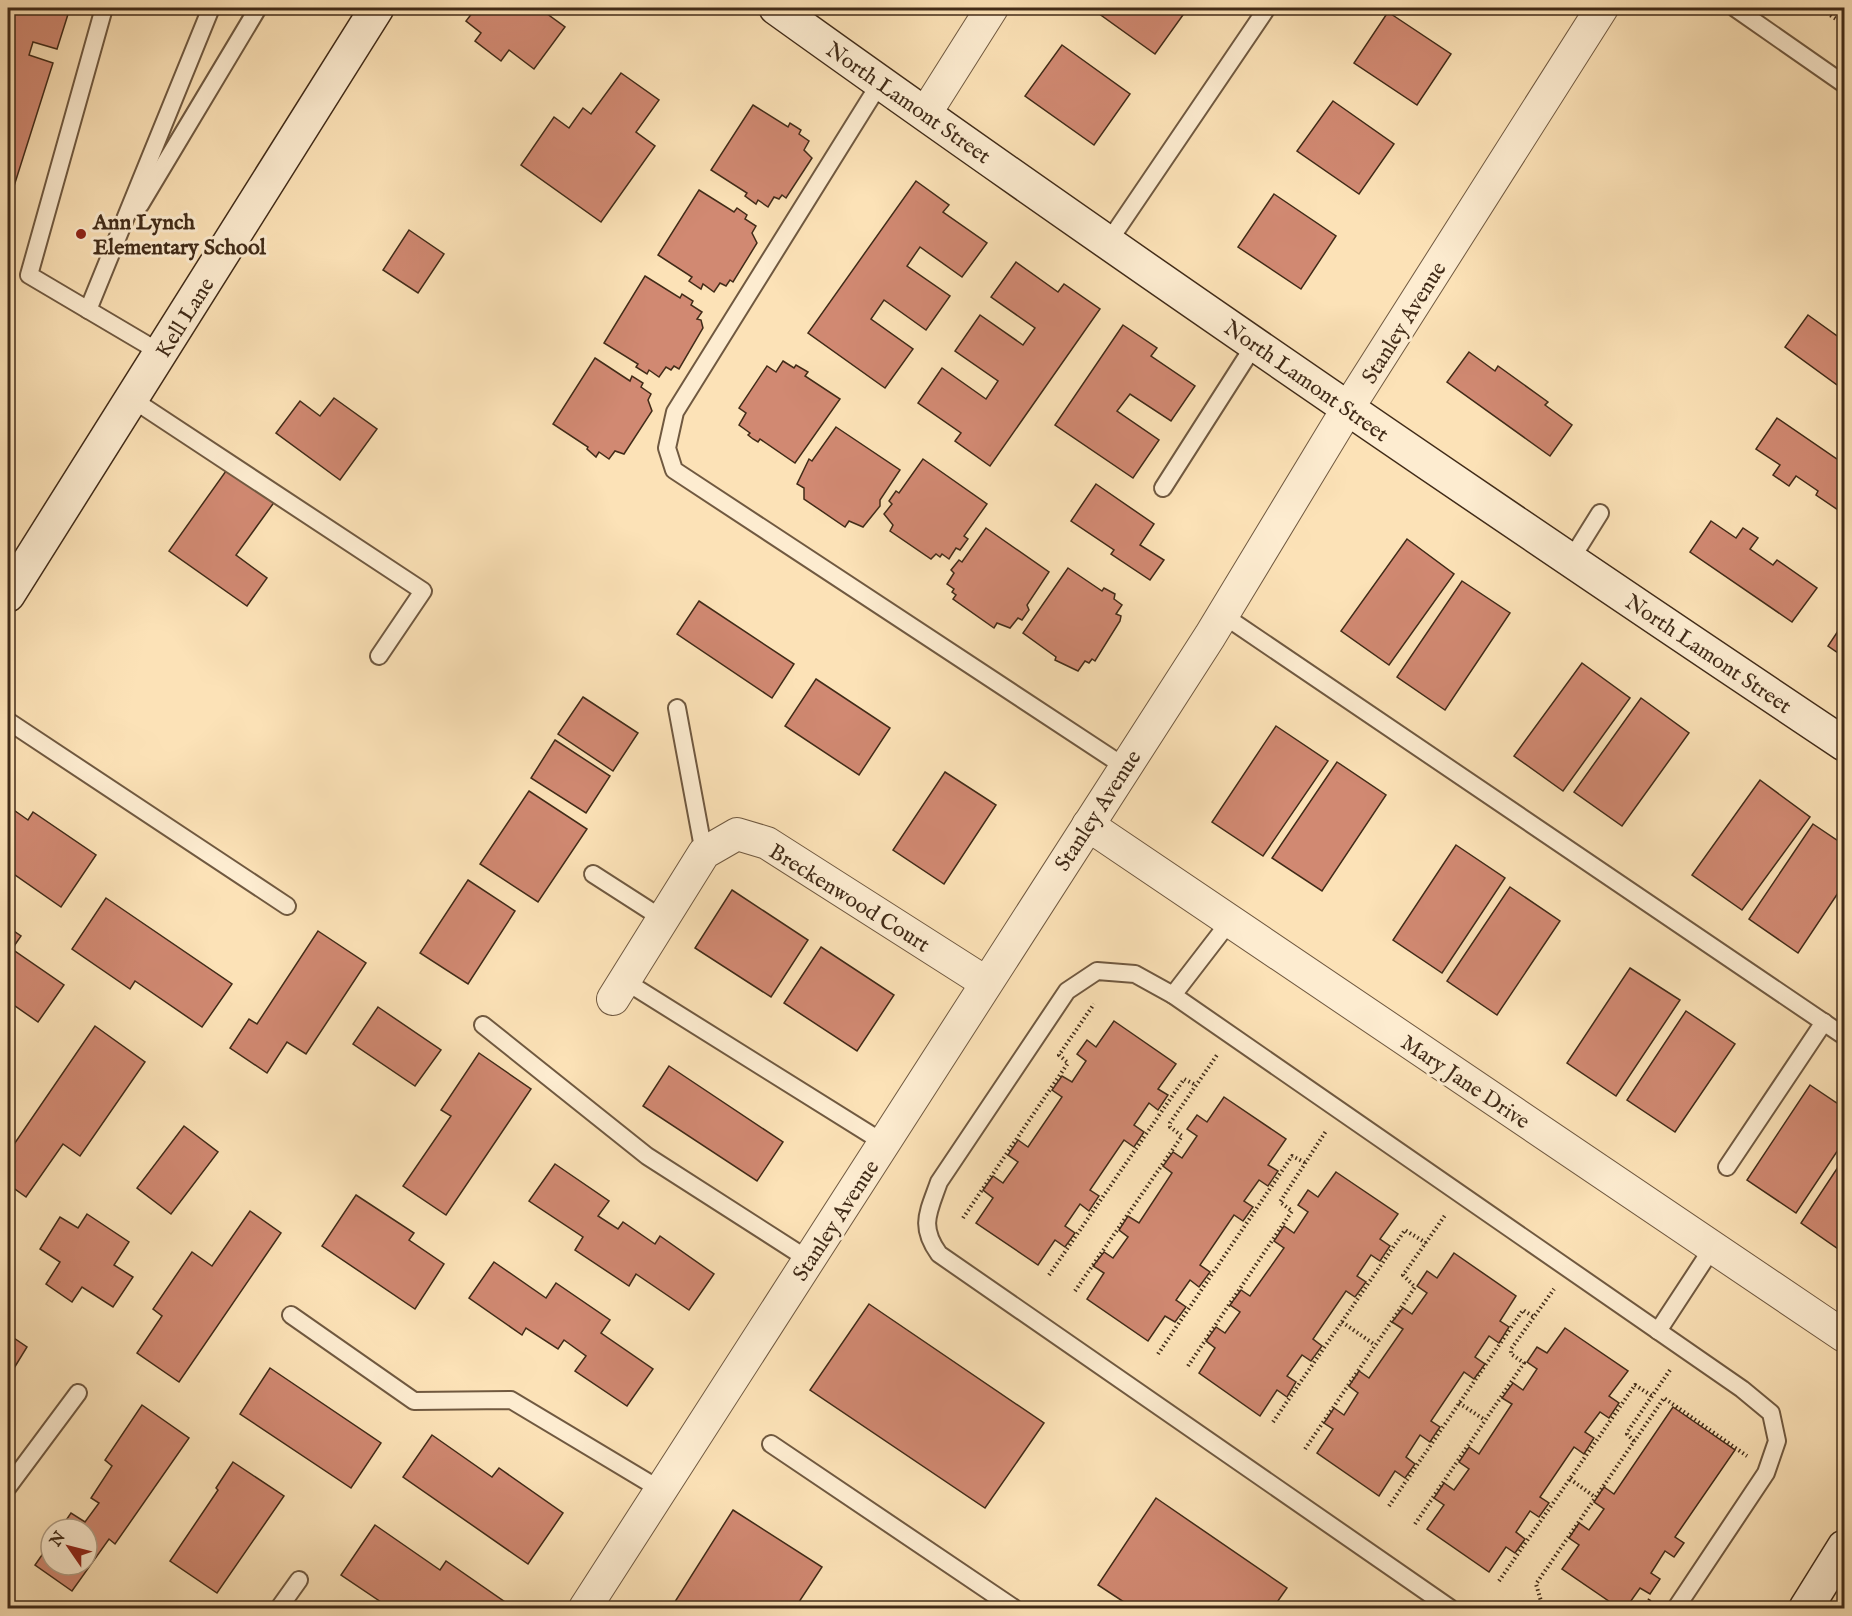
<svg xmlns="http://www.w3.org/2000/svg" width="1852" height="1616" font-family="'IM FELL English',serif">
<style>
.building{fill:#d18972;stroke:#412b18;stroke-width:1.5}
.lines{fill:none;stroke-linecap:round;stroke-linejoin:round}
.lane-casing{stroke:#705940;stroke-width:20}
.street-casing{stroke:#705940;stroke-width:34}
.secondary-casing{stroke:#412b18;stroke-width:36}
.path{stroke:#412b18;stroke-width:4;stroke-dasharray:1.5 3;stroke-linecap:butt}
.lane{stroke:#fdecd0;stroke-width:16}
.street{stroke:#fdecd0;stroke-width:32}
.secondary{stroke:#fdecd0;stroke-width:33}
.poi-dot{fill:#8f2418;stroke:#fdecd0;stroke-width:2}
.labels{text-anchor:middle;stroke-width:6;stroke-linejoin:round;paint-order:stroke}
.street-label{font-size:22px;fill:#412b18;stroke:#fdecd0}
.poi-label{font-size:22px;font-weight:bold;fill:#412b18;stroke:#fdecd0;text-anchor:start}
</style>
<rect width="100%" height="100%" fill="#fce2b7"/>
<filter id="stains"><feTurbulence type="fractalNoise" baseFrequency=".00333" numOctaves="4"/><feColorMatrix values="0 0 0 0 .2 0 0 0 0 .09 0 0 0 0 .02 0 0 0 .5 -.17"/></filter>
<radialGradient id="worn" r=".72"><stop offset=".6" stop-color="#630" stop-opacity="0"/><stop offset="1" stop-color="#630" stop-opacity=".3"/></radialGradient>
<g class="building">
<path d="M8 8H70L57 49 33 42 29 55 53 63 8 205Z"/>
<path d="M476 8H539L565 27 534 69 509 50 501 61 475 41 481 33 466 21Z"/>
<path d="M1091 8H1188L1155 54Z"/>
<path d="M1388 12 1451 54 1417 105 1354 63Z"/>
<path d="M1062 45 1130 94 1094 145 1025 96Z"/>
<path d="M621 73 659 100 636 132 655 146 601 222 521 165 554 117 569 128 583 108 591 114Z"/>
<path d="M1333 101 1394 144 1359 194 1297 151Z"/>
<path d="M753 105 788 127 790 123 801 130 799 134 809 141 804 150 812 158 786 198 782 195 779 199 774 197 768 207 758 200 756 204 745 196 747 193 711 170Z"/>
<path d="M916 181 949 205 943 212 987 243 962 277 920 247 907 266 950 296 926 330 884 300 871 319 913 349 885 388 808 333Z"/>
<path d="M699 190 734 212 737 208 747 215 745 219 756 226 752 233 757 243 733 282 730 280 726 286 720 283 714 292 703 284 701 289 689 281 692 277 658 255Z"/>
<path d="M1274 194 1336 236 1301 289 1238 247Z"/>
<path d="M409 230 444 254 418 293 383 270Z"/>
<path d="M1016 262 1058 292 1064 284 1100 309 990 466 955 441 961 433 918 403 942 368 986 399 998 381 955 351 980 315 1023 345 1035 328 991 297Z"/>
<path d="M645 276 680 298 682 294 693 301 691 305 702 312 697 319 701 320 703 328 679 369 674 366 671 370 666 367 659 377 649 370 647 374 636 367 638 364 604 343Z"/>
<path d="M1808 315 1844 341V390L1785 347Z"/>
<path d="M1123 325 1157 348 1151 356 1195 386 1171 421 1130 394 1117 411 1159 440 1133 478 1055 425Z"/>
<path d="M1469 352 1495 371 1498 366 1548 402 1545 405 1572 425 1550 456 1447 382Z"/>
<path d="M595 358 630 381 632 376 643 383 641 387 651 394 648 400 652 411 624 454 615 451 609 459 599 452 596 457 587 449 588 447 553 424Z"/>
<path d="M783 361 794 368 796 365 808 372 805 376 840 399 795 463 760 439 758 442 753 439 748 435 750 433 739 425 746 413 739 408 767 366 776 372Z"/>
<path d="M334 398 377 429 340 480 276 433 300 401 320 416Z"/>
<path d="M1777 418 1844 464V514L1816 495 1818 491 1796 476 1789 486 1773 475 1780 465 1756 449Z"/>
<path d="M836 427 900 470 880 500V506L863 527 849 521 845 527 804 499V488L797 484 809 459 812 461Z"/>
<path d="M923 459 987 504 964 536 968 539 960 550 956 548 949 559 942 554 940 557 936 554 931 559 890 531 893 525 884 514 892 504 889 501 896 491 899 493Z"/>
<path d="M231 464 278 497 236 555 267 578 247 606 169 551Z"/>
<path d="M1096 484 1154 524 1140 545 1164 560 1150 580 1111 554 1114 550 1071 521Z"/>
<path d="M1711 521 1736 538 1743 528 1758 538 1750 549 1773 565 1777 560 1817 588 1792 622 1690 552Z"/>
<path d="M986 528 1049 572 1027 605 1029 610 1022 620 1018 618 1010 628 997 623 994 628 953 599 956 595 952 592 954 589 947 584 954 573 951 570 959 560 962 562Z"/>
<path d="M1407 539 1454 574 1389 665 1341 631Z"/>
<path d="M1068 568 1102 591 1104 588 1115 594 1114 599 1122 605 1116 614 1121 616 1120 621 1095 661 1092 659 1089 663 1085 661 1078 671 1055 660 1056 657 1023 633Z"/>
<path d="M1462 581 1510 613 1445 710 1397 677Z"/>
<path d="M699 601 794 664 772 698 677 634Z"/>
<path d="M1844 622V657L1828 646Z"/>
<path d="M1582 663 1630 698 1563 791 1514 756Z"/>
<path d="M816 679 890 728 859 775 785 726Z"/>
<path d="M583 697 638 733 613 771 558 734Z"/>
<path d="M1641 698 1689 733 1622 826 1574 792Z"/>
<path d="M1276 726 1328 761 1263 856 1212 822Z"/>
<path d="M555 740 610 776 586 813 531 778Z"/>
<path d="M1337 762 1386 795 1322 891 1272 858Z"/>
<path d="M945 772 996 805 944 884 893 850Z"/>
<path d="M1760 780 1810 817 1742 910 1692 875Z"/>
<path d="M529 791 587 829 538 902 480 864Z"/>
<path d="M8 806 28 820 33 812 96 855 61 907 8 870Z"/>
<path d="M1813 824 1844 845V884L1798 953 1749 919Z"/>
<path d="M1456 845 1505 878 1442 973 1393 940Z"/>
<path d="M468 880 515 911 468 984 420 953Z"/>
<path d="M1510 887 1560 921 1497 1015 1447 981Z"/>
<path d="M732 890 808 940 771 997 695 948Z"/>
<path d="M106 898 232 984 202 1027 135 981 130 989 72 949Z"/>
<path d="M8 927 21 936 12 949 64 985 38 1022 8 1001Z"/>
<path d="M318 931 366 963 306 1054 287 1042 267 1073 230 1048 249 1019 257 1024Z"/>
<path d="M821 947 894 995 857 1051 784 1003Z"/>
<path d="M1630 968 1680 1000 1616 1096 1567 1063Z"/>
<path d="M378 1007 441 1050 415 1086 353 1044Z"/>
<path d="M1686 1011 1735 1044 1675 1132 1627 1100Z"/>
<path d="M1114 1021 1176 1064 1158 1089 1168 1095 1158 1110 1149 1103 1134 1125 1144 1132 1134 1147 1124 1140 1090 1190 1099 1196 1089 1211 1080 1204 1065 1226 1075 1233 1065 1247 1055 1240 1038 1265 976 1223 993 1198 983 1190 993 1176 1003 1183 1018 1162 1008 1155 1018 1140 1028 1147 1062 1097 1052 1090 1062 1076 1072 1082 1086 1061 1077 1054 1087 1040 1096 1047Z"/>
<path d="M95 1026 145 1062 80 1156 63 1144 26 1197 8 1184V1153Z"/>
<path d="M479 1053 531 1089 446 1215 403 1186 451 1116 441 1110Z"/>
<path d="M669 1066 783 1142 757 1181 643 1106Z"/>
<path d="M1810 1085 1844 1108V1141L1796 1213 1747 1180Z"/>
<path d="M1224 1097 1286 1139 1268 1165 1278 1171 1268 1186 1259 1180 1244 1201 1253 1207 1243 1221 1234 1215 1200 1265 1210 1272 1199 1287 1190 1280 1176 1300 1186 1307 1175 1322 1165 1316 1148 1341 1087 1299 1104 1273 1093 1266 1104 1252 1113 1258 1128 1237 1119 1230 1128 1216 1139 1223 1172 1173 1163 1166 1173 1152 1182 1158 1197 1136 1187 1129 1197 1115 1207 1122Z"/>
<path d="M184 1126 218 1152 171 1214 137 1188Z"/>
<path d="M1844 1158V1253L1801 1223Z"/>
<path d="M555 1164 609 1201 598 1216 618 1229 623 1222 655 1244 660 1236 714 1274 689 1310 636 1274 629 1286 575 1250 583 1237 529 1201Z"/>
<path d="M1336 1172 1398 1214 1380 1239 1390 1246 1380 1261 1371 1255 1357 1276 1366 1282 1355 1297 1346 1291 1313 1339 1322 1346 1311 1361 1302 1355 1287 1376 1296 1382 1287 1397 1277 1390 1260 1416 1199 1373 1215 1348 1206 1341 1216 1327 1225 1333 1240 1312 1230 1305 1241 1290 1250 1296 1284 1248 1274 1241 1284 1226 1294 1233 1308 1212 1298 1205 1308 1190 1318 1197Z"/>
<path d="M356 1195 414 1233 409 1240 444 1264 415 1309 322 1246Z"/>
<path d="M250 1211 281 1233 179 1382 137 1353 162 1316 153 1309 192 1252 212 1266Z"/>
<path d="M87 1214 129 1242 114 1265 133 1277 113 1307 82 1287 72 1302 46 1284 60 1262 40 1249 60 1217 78 1228Z"/>
<path d="M1454 1253 1516 1296 1500 1321 1509 1327 1499 1343 1489 1336 1475 1357 1485 1364 1474 1379 1464 1372 1431 1421 1440 1427 1430 1442 1420 1435 1406 1457 1415 1464 1405 1478 1395 1471 1379 1496 1317 1453 1333 1429 1324 1423 1334 1408 1344 1415 1358 1393 1349 1386 1359 1371 1369 1378 1403 1329 1392 1322 1403 1308 1412 1314 1427 1293 1417 1286 1427 1271 1437 1278Z"/>
<path d="M494 1262 546 1298 556 1283 610 1320 601 1333 653 1369 627 1406 575 1371 586 1356 564 1340 558 1349 526 1328 522 1335 469 1298Z"/>
<path d="M869 1304 1044 1423 985 1508 810 1390Z"/>
<path d="M1565 1328 1628 1371 1609 1396 1619 1403 1609 1418 1600 1412 1585 1432 1594 1438 1584 1454 1574 1447 1540 1497 1549 1503 1539 1517 1530 1511 1516 1532 1525 1539 1515 1553 1506 1547 1489 1572 1427 1529 1444 1505 1434 1498 1444 1483 1454 1490 1469 1469 1459 1462 1469 1447 1479 1454 1512 1404 1502 1398 1513 1383 1523 1390 1537 1369 1527 1362 1537 1347 1547 1353Z"/>
<path d="M8 1334 27 1347 8 1378Z"/>
<path d="M270 1368 381 1443 351 1488 240 1414Z"/>
<path d="M142 1405 189 1438 115 1544 109 1539 72 1591 35 1565 51 1542V1565H87V1529H60L71 1513 85 1522 99 1503 91 1498 112 1466 105 1460Z"/>
<path d="M1673 1407 1735 1450 1675 1537 1684 1543 1674 1557 1665 1551 1651 1573 1660 1579 1650 1594 1640 1588 1626 1608H1619L1562 1569 1579 1545 1569 1538 1579 1523 1589 1530 1604 1509 1594 1502 1604 1487 1614 1494Z"/>
<path d="M432 1435 492 1477 499 1468 563 1513 528 1564 403 1477Z"/>
<path d="M233 1462 284 1496 217 1593 170 1561 218 1490 216 1488Z"/>
<path d="M1156 1498 1287 1588 1273 1608H1133L1098 1585Z"/>
<path d="M733 1510 822 1567 795 1608H671Z"/>
<path d="M375 1525 440 1570 446 1561 505 1602 500 1608H390L341 1575Z"/>
</g>
<g class="lines">
<defs>
<g id="lane">
<path d="M104 8 29 275 161 353"/>
<path d="M1735 8 1844 84"/>
<path d="M880 83 675 412 667 448 674 470 1125 767"/>
<path d="M140 205 258 8"/>
<path d="M1109 241 1267 8"/>
<path d="M88 310 211 8"/>
<path d="M132 399 423 591 379 656"/>
<path d="M1163 488 1255 344"/>
<path d="M1570 561 1600 513"/>
<path d="M1223 615 1844 1036"/>
<path d="M677 708 704 853"/>
<path d="M8 721 287 906"/>
<path d="M593 874 663 919"/>
<path d="M625 981 884 1143"/>
<path d="M1173 995 1230 921"/>
<path d="M483 1025 647 1156 809 1260"/>
<path d="M1727 1167 1824 1022"/>
<path d="M291 1315 414 1401 511 1400 661 1490"/>
<path d="M1658 1331 1713 1247"/>
<path d="M771 1444 1014 1608"/>
<path d="M8 1487 78 1393"/>
<path d="M279 1608 299 1580"/>
<path d="M1450 1608 939 1254C919 1226 928 1213 939 1182L1067 991 1097 971 1135 974 1173 995 1742 1389 1771 1413 1777 1441 1766 1473 1676 1608"/>
</g>
<g id="street">
<path d="M925 114 992 8"/>
<path d="M1088 825 1844 1336"/>
<path d="M613 999 704 853 737 834 767 843 985 982"/>
<path d="M585 1608 1210 636 1348 408 1602 8"/>
</g>
<g id="secondary">
<path d="M776 8C1127 260 1485 504 1844 744"/>
<path d="M8 595 377 8"/>
<path d="M1806 1608 1844 1547"/>
</g>
</defs>
<use href="#lane" class="lane-casing"/>
<use href="#street" class="street-casing"/>
<use href="#secondary" class="secondary-casing"/>
<g class="path">
<path d="M1819 8 1844 24"/>
<path d="M963 1218 1068 1063 1059 1055 1094 1004"/>
<path d="M1049 1275 1184 1079 1196 1085"/>
<path d="M1075 1291 1182 1136 1170 1127V1123L1217 1055"/>
<path d="M1342 1322 1375 1345"/>
<path d="M1158 1354 1292 1156 1306 1163"/>
<path d="M1188 1366 1292 1211 1280 1202 1326 1131"/>
<path d="M1459 1403 1485 1420"/>
<path d="M1273 1422 1405 1230 1426 1243"/>
<path d="M1634 1441 1627 1434 1628 1431 1670 1370"/>
<path d="M1305 1449 1415 1287 1403 1275 1446 1214"/>
<path d="M1570 1479 1595 1497"/>
<path d="M1389 1506 1523 1310 1534 1317"/>
<path d="M1415 1524 1524 1363 1511 1354V1349L1554 1289"/>
<path d="M1499 1581 1635 1385 1652 1396"/>
<path d="M1543 1608 1536 1584 1664 1398 1747 1456"/>
<path d="M1644 1608 1650 1599"/>
</g>
<use href="#lane" class="lane"/>
<use href="#street" class="street"/>
<use href="#secondary" class="secondary"/>
</g>
<circle class="poi-dot" cx="81" cy="234" r="6"/>
<g class="labels">
<g class="street-label">
<text transform="translate(909 102) rotate(35)" y="8">North Lamont Street</text>
<text transform="translate(184 317) rotate(-58)" y="8">Kell Lane</text>
<text transform="translate(1403 322) rotate(-58)" y="8">Stanley Avenue</text>
<text transform="translate(1307 380) rotate(35)" y="8">North Lamont Street</text>
<text transform="translate(1709 653) rotate(34)" y="8">North Lamont Street</text>
<text transform="translate(1097 810) rotate(-57)" y="8">Stanley Avenue</text>
<text transform="translate(850 897) rotate(32)" y="8">Breckenwood Court</text>
<text transform="translate(1466 1081) rotate(34)" y="8">Mary Jane Drive</text>
<text transform="translate(835 1220) rotate(-57)" y="8">Stanley Avenue</text>
</g>
<g class="poi-label">
<text x="93" y="229">Ann Lynch<tspan x="93" dy="25">Elementary School</tspan></text>
</g>
</g>
<rect width="1852" height="1616" fill="none" stroke="#fce2b7" stroke-width="30"/>
<rect x="9" y="9" width="1834" height="1598" fill="none" stroke="#412b18" stroke-width="3"/>
<rect x="15" y="15" width="1822" height="1586" fill="none" stroke="#412b18" stroke-width="1.5"/>
<g transform="translate(69 1547) rotate(305)"><circle r="28" fill="#fdecd0" stroke="#b29f86" stroke-width="1.5"/>
<path d="M0-4.5L10 22L0 15L-10 22Z" fill="#8f2418"/>
<text y="-9" font-size="16" font-weight="bold" text-anchor="middle" fill="#412b18">N</text>
</g>
<rect width="100%" height="100%" filter="url(#stains)"/>
<rect width="100%" height="100%" fill="url(#worn)"/>
</svg>
